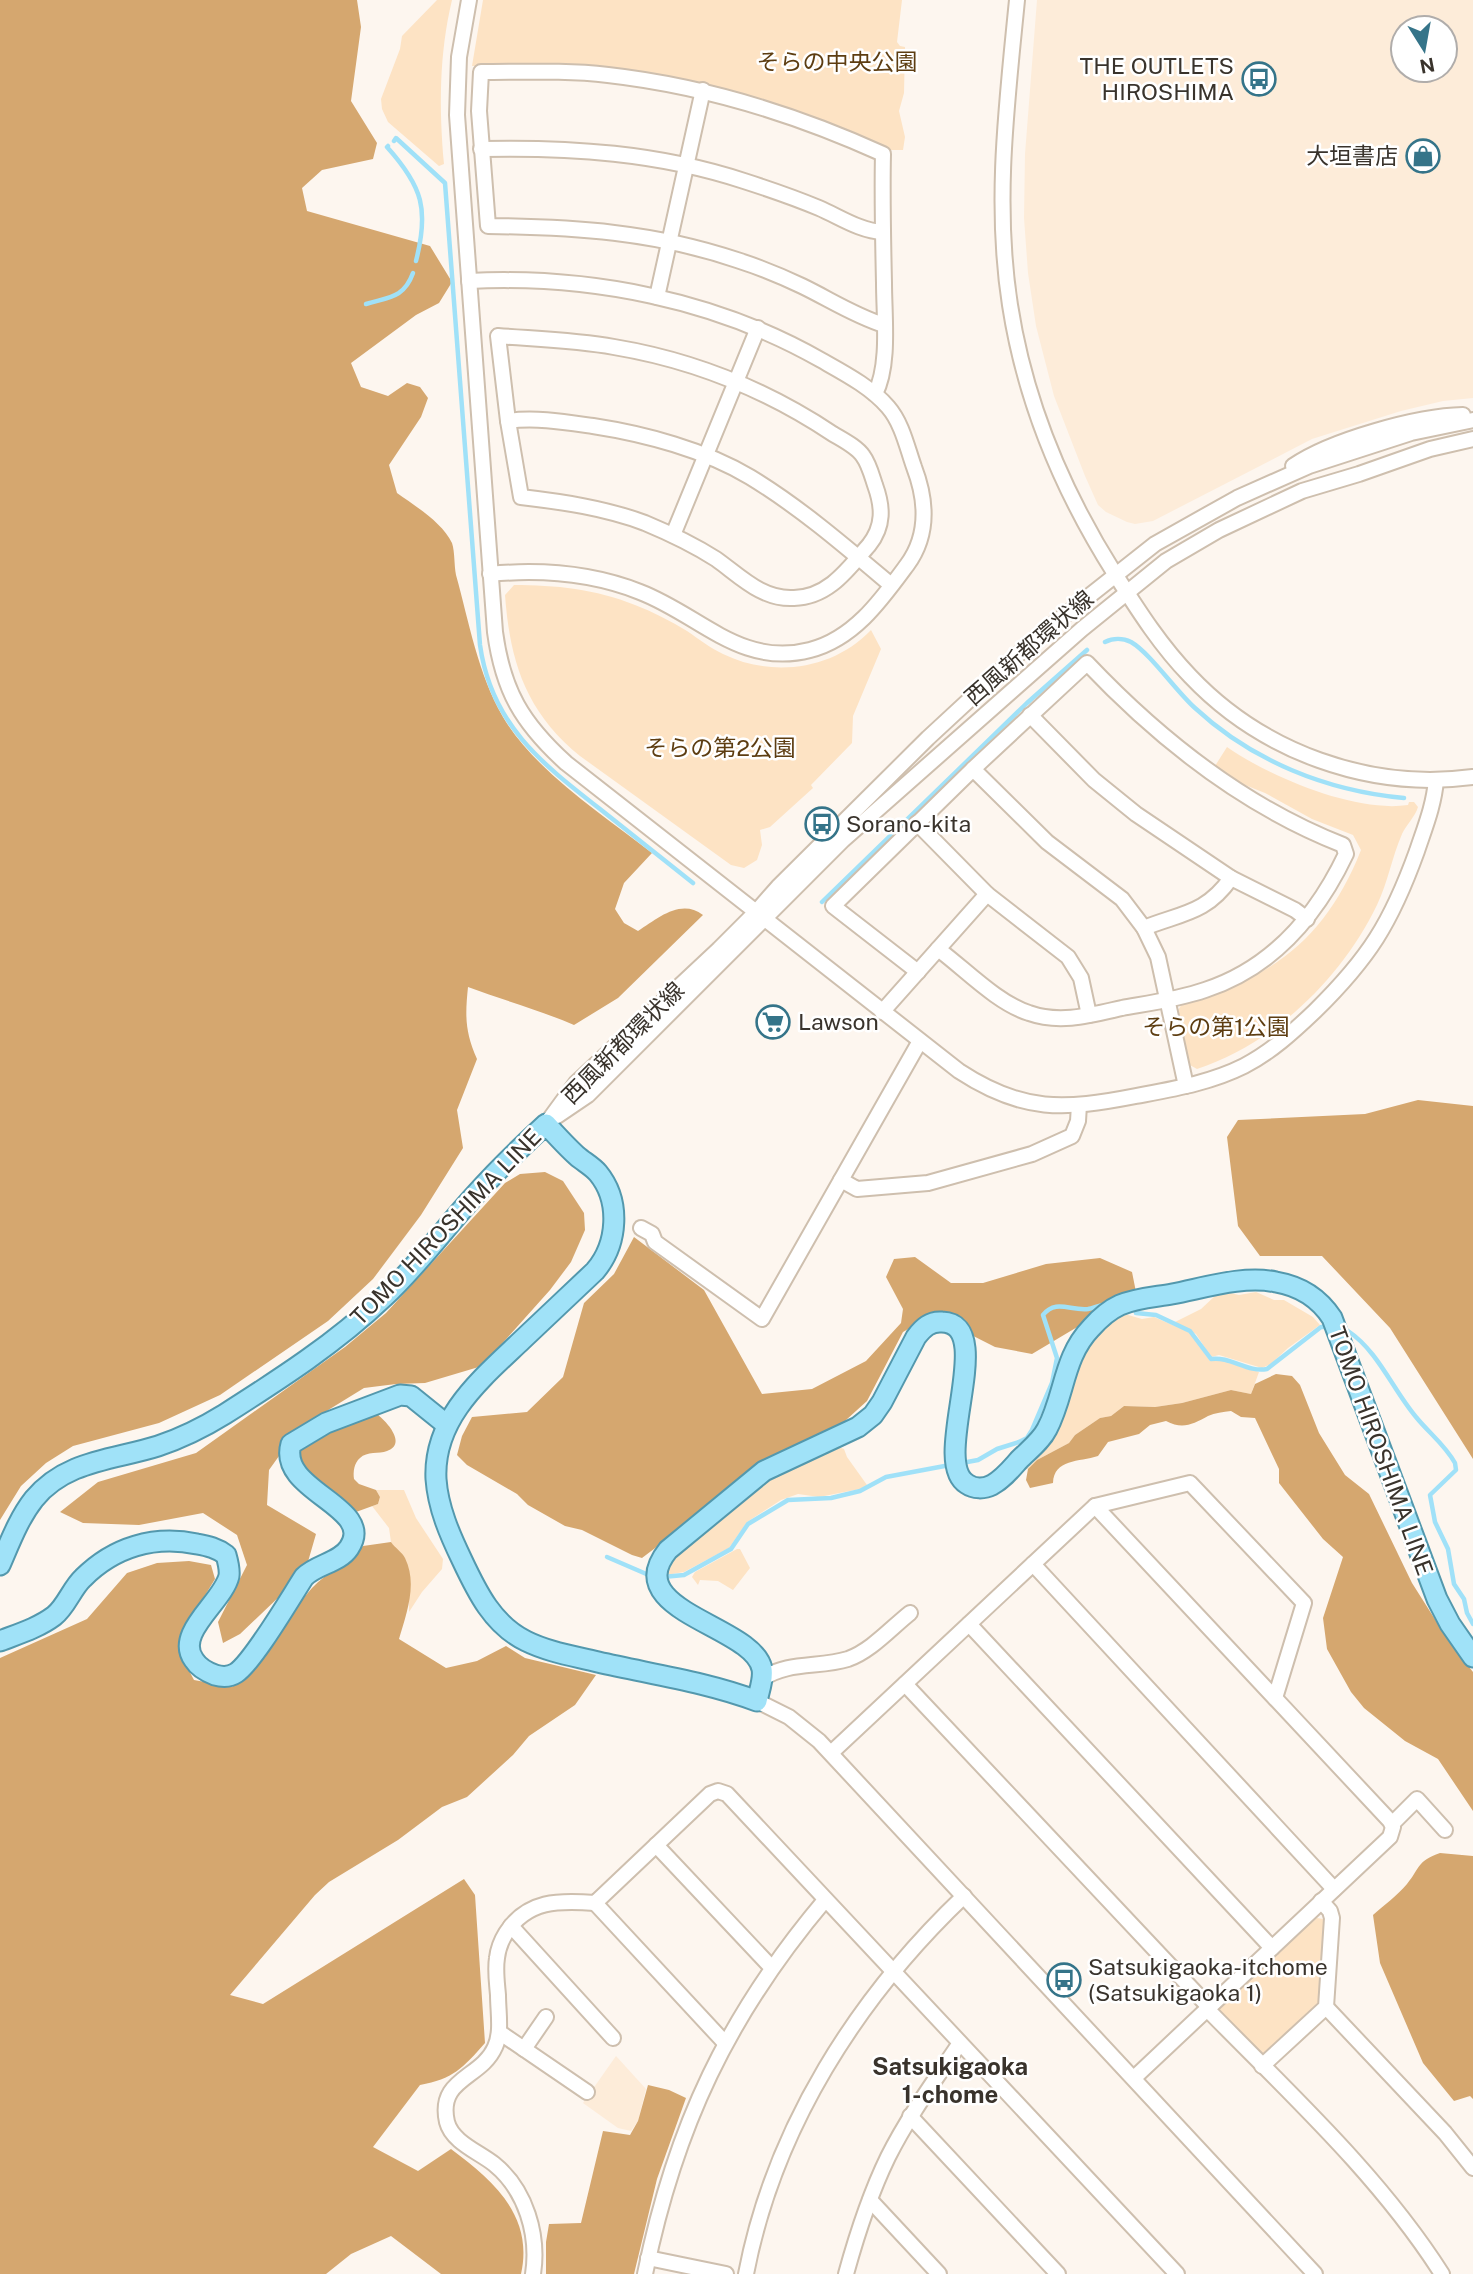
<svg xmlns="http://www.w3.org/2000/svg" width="1473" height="2274" font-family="'Public Sans','Noto Sans JP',sans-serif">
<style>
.built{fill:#fdecd9;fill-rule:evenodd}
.green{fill:#fde3c4}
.forest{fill:#d5a76f}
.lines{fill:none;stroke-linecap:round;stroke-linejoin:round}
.stream{stroke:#a0e1f8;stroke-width:4.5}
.minor-casing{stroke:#cebfae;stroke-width:18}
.major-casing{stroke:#5398ad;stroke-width:23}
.minor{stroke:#fff;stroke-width:14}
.major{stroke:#a0e2f8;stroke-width:19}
.labels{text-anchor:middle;stroke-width:5;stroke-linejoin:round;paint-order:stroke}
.park-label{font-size:23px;fill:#5d3d11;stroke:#fff}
.poi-label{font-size:23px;fill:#39332c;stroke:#fff;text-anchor:start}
.street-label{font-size:23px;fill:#39332c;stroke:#fff}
.neighbourhood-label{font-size:24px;font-weight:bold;fill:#39332c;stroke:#fff}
</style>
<rect width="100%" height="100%" fill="#fdf6ef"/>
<g class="built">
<path d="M1037 0H1473V398L1443 401 1401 411 1312 439 1153 521 1135 524 1127 522 1106 512 1098 505 1085 476 1054 396 1036 326 1028 273 1024 218 1025 154ZM1445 28V70H1403V28Z"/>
<path d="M616 2056 646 2089 638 2121 631 2131 618 2128 583 2103Z"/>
</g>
<g class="green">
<path d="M437 0H452C439 54 439 109 444 164L439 166 388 122 382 109 381 99 400 49 402 36Z"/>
<path d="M483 0H902L897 42 900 46 905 47 904 93 899 111 905 137 903 150H890L817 119 767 102 506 66H472Z"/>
<path d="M514 585C555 585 596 589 635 605 653 612 671 621 687 631 699 639 710 648 723 654 772 678 833 670 871 630L881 649 853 716 852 743 811 785 813 788 770 827 760 830 762 845 757 860 744 868 731 865 580 756C526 712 510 662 505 595Z"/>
<path d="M1227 747C1270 777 1355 813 1408 805L1409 802H1414L1418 807C1415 817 1406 825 1402 834 1392 857 1388 882 1377 905 1341 979 1275 1043 1197 1069L1188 1064 1177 1012 1183 1002C1273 980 1327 936 1361 850L1353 835 1312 819 1265 793 1240 783 1215 766Z"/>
<path d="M1226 1292 1239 1295 1256 1292 1274 1300H1284L1313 1317 1320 1325 1288 1348 1271 1364 1262 1368 1219 1355 1211 1357 1196 1334 1175 1322 1201 1309 1216 1295Z"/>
<path d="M1118 1312 1142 1319 1154 1317 1189 1332 1210 1361 1224 1360 1259 1372 1251 1394 1231 1390 1182 1403 1155 1407 1124 1406 1111 1416 1100 1418 1075 1435 1069 1443 1037 1460 1028 1469 1017 1471 1083 1348Z"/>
<path d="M836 1446 844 1449 847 1457 867 1485 860 1489 819 1497 798 1494 781 1500 747 1522 729 1548 684 1572 666 1575 670 1556 760 1479Z"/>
<path d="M376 1490H404L416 1518 443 1559 442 1569 422 1592 409 1612V1601L396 1551 391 1542 389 1528 372 1506 378 1504 380 1497Z"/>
<path d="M737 1549H740L750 1568 733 1590 718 1581 700 1580 698 1585 692 1577 695 1572Z"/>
<path d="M1317 1918 1323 1919 1325 1926 1320 2001 1263 2056 1218 2014V2009L1310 1921Z"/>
</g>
<g class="forest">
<path d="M0 0H357L361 27 351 101 377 143 373 159 322 170 302 188 307 211 430 246 452 282 439 303 416 315 351 363 361 387 388 396 407 383 420 387 428 398 421 417 389 465 397 493C415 506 442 522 452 543 455 552 454 565 456 575 469 622 478 674 503 717 533 769 604 816 652 853L624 883 615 909 624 923 638 931C658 918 681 898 703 915L618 998 574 1025C539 1010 503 1000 468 987 465 1016 465 1032 477 1059L457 1110 463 1148 421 1215 373 1279 328 1321 220 1395 159 1423 73 1446 46 1463 21 1486 0 1520Z"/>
<path d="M1418 1100 1473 1106V1459L1390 1328 1322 1256H1260L1238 1226 1227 1137 1238 1120 1365 1114Z"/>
<path d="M545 1172 563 1181 584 1213 585 1230 571 1262 550 1290 482 1366 425 1383 396 1384 364 1388 299 1428 269 1470 267 1505 316 1534 305 1572 240 1634 223 1643 218 1622 247 1565 237 1535 203 1513 139 1525 83 1523 60 1512 98 1482 196 1453 345 1347 386 1313 505 1183 520 1174Z"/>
<path d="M634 1237 704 1290 762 1394 812 1389 866 1361 901 1323 903 1309 886 1277 894 1259 915 1257 951 1283H983L1046 1264 1100 1258 1132 1272 1136 1292 1032 1354 995 1347 932 1315 903 1332 867 1401 835 1430 704 1511 642 1558 632 1555 582 1530 565 1526 528 1505 517 1494 467 1465 457 1455 462 1436 472 1417 527 1412 563 1377 584 1303 614 1274Z"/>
<path d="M1276 1374 1292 1376 1300 1385 1319 1433 1345 1475 1369 1494 1412 1583 1450 1643 1473 1672V1811L1438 1759 1405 1741 1364 1708 1351 1692 1327 1649 1323 1618 1343 1557 1323 1539 1279 1483V1469L1255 1418 1241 1417 1231 1411C1223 1412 1215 1413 1208 1416 1193 1424 1183 1430 1166 1421L1150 1425 1139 1434 1108 1442 1098 1456C1079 1462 1054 1459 1053 1483L1030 1488 1026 1480 1028 1469 1037 1460 1069 1443 1075 1435 1100 1418 1111 1416 1124 1406 1155 1407 1182 1403 1231 1390 1251 1394 1255 1384Z"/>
<path d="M374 1412C384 1418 409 1444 387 1451 379 1454 367 1451 360 1458 354 1463 353 1472 354 1479L359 1484 376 1490 380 1497 378 1504 356 1512C336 1489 301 1484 299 1450L303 1444Z"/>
<path d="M391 1542C395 1548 402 1552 405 1558 418 1584 406 1615 399 1639L446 1668 477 1661 506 1646 525 1658 596 1675 575 1705 529 1736 513 1755 467 1797 442 1807 398 1840 329 1882 315 1895 230 1995 263 2004 464 1879 475 1895 485 2043C463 2068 453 2079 420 2085L373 2147 418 2171 451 2149C493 2180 534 2216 521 2274H441L391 2236 351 2254 326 2274H0V1658L87 1619 127 1573 157 1563 189 1561 211 1565 215 1579 187 1625 178 1650 194 1680 232 1687C261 1656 284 1620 312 1588 327 1572 349 1563 363 1546Z"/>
<path d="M1440 1853 1473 1856V2099L1470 2096 1454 2101 1423 2063 1380 1963 1373 1915C1384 1905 1398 1895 1407 1884 1420 1868 1417 1861 1440 1853Z"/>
<path d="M648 2085 669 2090 686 2098 657 2179 634 2274H546V2242L549 2224 581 2223 603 2131 630 2135 638 2121Z"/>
</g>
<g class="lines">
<g class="stream">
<path d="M394 141 396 138 445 183 480 645C491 724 541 763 600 809 631 834 662 858 693 883"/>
<path d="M388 146 387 147C423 187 429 210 416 261"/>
<path d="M366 304C389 297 404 298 413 273"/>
<path d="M1105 642C1113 638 1123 638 1131 642 1150 653 1176 691 1195 708 1252 761 1327 791 1404 798"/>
<path d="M822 902 1027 703 1087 650"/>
<path d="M1136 1313 1156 1315 1190 1331 1211 1359C1230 1356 1248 1373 1267 1369L1321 1327H1326"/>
<path d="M1348 1331C1378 1351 1393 1390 1416 1417 1429 1433 1445 1445 1455 1463L1456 1470 1430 1495 1435 1522 1448 1549 1454 1584 1464 1599 1467 1613 1473 1624"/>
<path d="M962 1463 978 1460 997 1449 1019 1442 1027 1438 1032 1430 1052 1383 1057 1358 1043 1315C1056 1299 1070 1311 1088 1309 1094 1308 1099 1305 1105 1305"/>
<path d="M607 1557 651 1576"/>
<path d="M663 1577 684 1575 731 1549 748 1524 788 1500 831 1498 860 1491 886 1477 950 1465"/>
</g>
<defs>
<g id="minor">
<path d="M469 0 459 57 457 115 495 632C503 691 522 723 566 763L959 1071C1023 1113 1064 1110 1136 1096 1173 1089 1210 1083 1244 1066 1271 1052 1293 1032 1315 1011 1369 958 1391 923 1417 851 1425 827 1434 805 1436 780"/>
<path d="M1017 0C1007 102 994 203 1010 305 1025 402 1063 492 1115 574 1138 610 1160 645 1190 676 1262 752 1369 791 1473 777"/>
<path d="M481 149C570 147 659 153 744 181 769 189 795 198 819 208 840 217 860 231 883 232"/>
<path d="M469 281C590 275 716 300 821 360 844 373 871 387 888 407 902 423 907 447 914 467 927 501 929 535 907 565 882 599 854 639 810 650 741 668 700 615 640 592 592 573 542 569 490 574"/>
<path d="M657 297 703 90"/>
<path d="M498 336C536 339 575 340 614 347 692 360 767 390 833 434 843 440 857 447 863 456 869 464 872 476 875 485 883 507 884 526 869 545 848 569 829 597 794 598 762 600 740 576 716 559 694 545 669 533 645 523 605 508 563 502 521 497L508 421Z"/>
<path d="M875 394C890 365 884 316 884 283 883 240 882 197 883 154 795 114 705 86 608 75 566 70 523 72 481 72L479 111 488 226C575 227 654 232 737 260 759 267 781 276 802 286 829 299 855 316 884 325"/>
<path d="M508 421C535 417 565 422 593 426 645 434 705 450 750 477 801 508 846 547 891 585"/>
<path d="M1293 466C1331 440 1417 416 1463 415"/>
<path d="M673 535 758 328"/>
<path d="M1030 715 1094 780 1136 814 1231 878 1295 910 1307 919"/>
<path d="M973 769 1047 842 1122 899 1144 928 1158 957 1186 1086"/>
<path d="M917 823 987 894"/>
<path d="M1144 928C1181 913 1206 914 1231 878"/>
<path d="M918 972 833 906 973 769 1087 663C1160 740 1243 806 1343 845L1346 854C1317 915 1272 968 1205 990 1179 999 1150 1003 1122 1008 1091 1015 1060 1024 1029 1013 997 1003 965 969 938 949"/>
<path d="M882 1012 987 894 1068 957 1081 978 1089 1015"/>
<path d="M557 1116 588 1095 843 840 1082 629 1166 561 1219 530 1302 491 1359 474 1430 449 1473 439"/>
<path d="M546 1124 576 1083 719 949 756 912 778 887 928 738 1036 638 1155 544 1237 498 1309 466 1411 433 1473 420"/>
<path d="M841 1180 857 1189 928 1183 1032 1154 1072 1136 1078 1121 1079 1105"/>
<path d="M641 1228 652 1234 655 1242 762 1319 920 1041"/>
<path d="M1095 1506 1390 1821 1393 1827 1390 1837 1134 2078"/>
<path d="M1033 1564 1334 1889"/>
<path d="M969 1624 1272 1948"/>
<path d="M762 1679C788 1661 819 1668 848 1659 871 1651 891 1628 910 1613"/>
<path d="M905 1684 1209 2007"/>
<path d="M757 1701 789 1717 819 1741 1315 2274"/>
<path d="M831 1753 1095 1506 1190 1483 1304 1603 1275 1698"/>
<path d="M1392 1824 1417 1799 1445 1830"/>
<path d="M656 1845 772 1968"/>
<path d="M595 1903 725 2043"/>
<path d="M511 1926 613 2038"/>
<path d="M1326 2007 1445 2133 1473 2168"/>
<path d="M1207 2009C1289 2093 1379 2175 1442 2274"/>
<path d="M499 2032 587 2092"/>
<path d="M524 2049 546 2017"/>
<path d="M1262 2066 1326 2007 1332 1918 1330 1911 1321 1901"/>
<path d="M910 2116 1058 2274"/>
<path d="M870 2200 939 2274"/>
<path d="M648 2258 726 2274"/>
<path d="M533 2274C539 2235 526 2190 494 2164 479 2152 452 2142 447 2122 437 2078 481 2079 495 2047 502 2032 498 2012 498 1995 497 1983 495 1970 497 1958 498 1949 501 1941 506 1933 527 1900 559 1900 595 1903L710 1794 718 1791 727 1794 1177 2274"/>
<path d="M645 2274C675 2127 728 2015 825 1900"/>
<path d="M746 2274C774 2128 857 1998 964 1896"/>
<path d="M846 2274C857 2234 870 2194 888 2157 908 2117 935 2080 960 2043"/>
</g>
<g id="major">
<path d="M0 1565C10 1542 19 1518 34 1499 66 1460 114 1460 158 1446 182 1438 204 1427 225 1414 280 1379 336 1343 383 1298 417 1267 444 1229 475 1195 497 1170 521 1147 546 1124 556 1135 566 1146 577 1156 584 1162 592 1166 598 1173 621 1201 618 1244 595 1271 571 1294 546 1317 522 1340 481 1379 433 1418 436 1479 438 1508 450 1535 462 1560 477 1592 493 1625 526 1641 548 1652 574 1656 598 1662 650 1674 707 1682 757 1701 759 1691 764 1679 762 1669 754 1625 618 1612 668 1550L764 1471 858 1427 873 1415 882 1402 916 1337C923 1328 930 1321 942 1322 999 1324 929 1461 967 1484 974 1489 984 1489 992 1485 1003 1479 1011 1469 1019 1460 1029 1450 1041 1441 1047 1429 1065 1395 1063 1357 1091 1328 1099 1319 1109 1310 1120 1305 1136 1298 1155 1297 1172 1294 1204 1288 1243 1275 1276 1282 1299 1286 1319 1298 1332 1318L1437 1599 1450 1624 1473 1657"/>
<path d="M0 1641C18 1634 38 1628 54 1616 66 1607 72 1588 83 1578 114 1547 154 1535 197 1544 208 1546 217 1548 226 1555 228 1562 230 1569 229 1576 223 1602 174 1633 194 1660 199 1668 207 1672 215 1675 222 1677 230 1677 236 1673 253 1662 291 1597 304 1577 317 1564 339 1563 349 1548 377 1506 277 1492 291 1444L326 1423 400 1395 411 1396 447 1425"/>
</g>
</defs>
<use href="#minor" class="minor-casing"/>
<use href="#major" class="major-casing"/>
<use href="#minor" class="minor"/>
<use href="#major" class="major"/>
</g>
<defs>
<symbol id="bus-ring" viewBox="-11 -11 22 22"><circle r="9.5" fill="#fff" stroke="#357489" stroke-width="1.5"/><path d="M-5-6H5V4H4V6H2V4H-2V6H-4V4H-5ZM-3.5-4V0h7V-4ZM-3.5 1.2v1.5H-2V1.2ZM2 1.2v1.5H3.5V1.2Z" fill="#357489"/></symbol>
<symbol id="shop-ring" viewBox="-11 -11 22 22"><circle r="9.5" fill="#fff" stroke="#357489" stroke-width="1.5"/><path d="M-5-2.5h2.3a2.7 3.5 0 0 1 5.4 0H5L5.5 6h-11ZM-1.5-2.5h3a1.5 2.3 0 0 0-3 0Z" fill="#357489"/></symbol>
<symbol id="supermarket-ring" viewBox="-11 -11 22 22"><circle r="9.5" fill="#fff" stroke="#357489" stroke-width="1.5"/><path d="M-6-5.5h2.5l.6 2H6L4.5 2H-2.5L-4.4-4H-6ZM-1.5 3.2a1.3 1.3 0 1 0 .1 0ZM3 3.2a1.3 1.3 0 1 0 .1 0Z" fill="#357489"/></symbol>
</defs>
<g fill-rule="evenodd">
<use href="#bus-ring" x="1240" y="60" width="38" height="38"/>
<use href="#shop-ring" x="1404" y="137" width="38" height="38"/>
<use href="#bus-ring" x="803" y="805" width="38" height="38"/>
<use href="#supermarket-ring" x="754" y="1003" width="38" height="38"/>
<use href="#bus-ring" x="1045" y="1961" width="38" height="38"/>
</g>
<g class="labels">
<g class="park-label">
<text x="837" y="70">そらの中央公園</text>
<text x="720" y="756">そらの第2公園</text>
<text x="1216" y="1035">そらの第1公園</text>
</g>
<g class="poi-label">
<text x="1234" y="74" text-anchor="end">THE OUTLETS<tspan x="1234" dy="26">HIROSHIMA</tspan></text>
<text x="1398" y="164" text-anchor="end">大垣書店</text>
<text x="846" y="832">Sorano-kita</text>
<text x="798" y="1030">Lawson</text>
<text x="1088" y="1975">Satsukigaoka-itchome<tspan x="1088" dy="26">(Satsukigaoka 1)</tspan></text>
</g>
<g class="street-label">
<text transform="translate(1029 648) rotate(-41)" y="8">西風新都環状線</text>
<text transform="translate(623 1043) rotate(-45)" y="8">西風新都環状線</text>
<text transform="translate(446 1227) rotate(-46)" y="8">TOMO HIROSHIMA LINE</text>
<text transform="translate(1381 1451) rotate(70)" y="8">TOMO HIROSHIMA LINE</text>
</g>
<g class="neighbourhood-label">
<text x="950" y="2075">Satsukigaoka<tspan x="950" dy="28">1-chome</tspan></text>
</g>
</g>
<g transform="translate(1424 49) rotate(169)"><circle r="33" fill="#ffffff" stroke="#b0adab" stroke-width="2"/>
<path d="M0-5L12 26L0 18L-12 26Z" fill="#357489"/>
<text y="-10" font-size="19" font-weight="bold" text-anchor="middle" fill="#39332c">N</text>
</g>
</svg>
